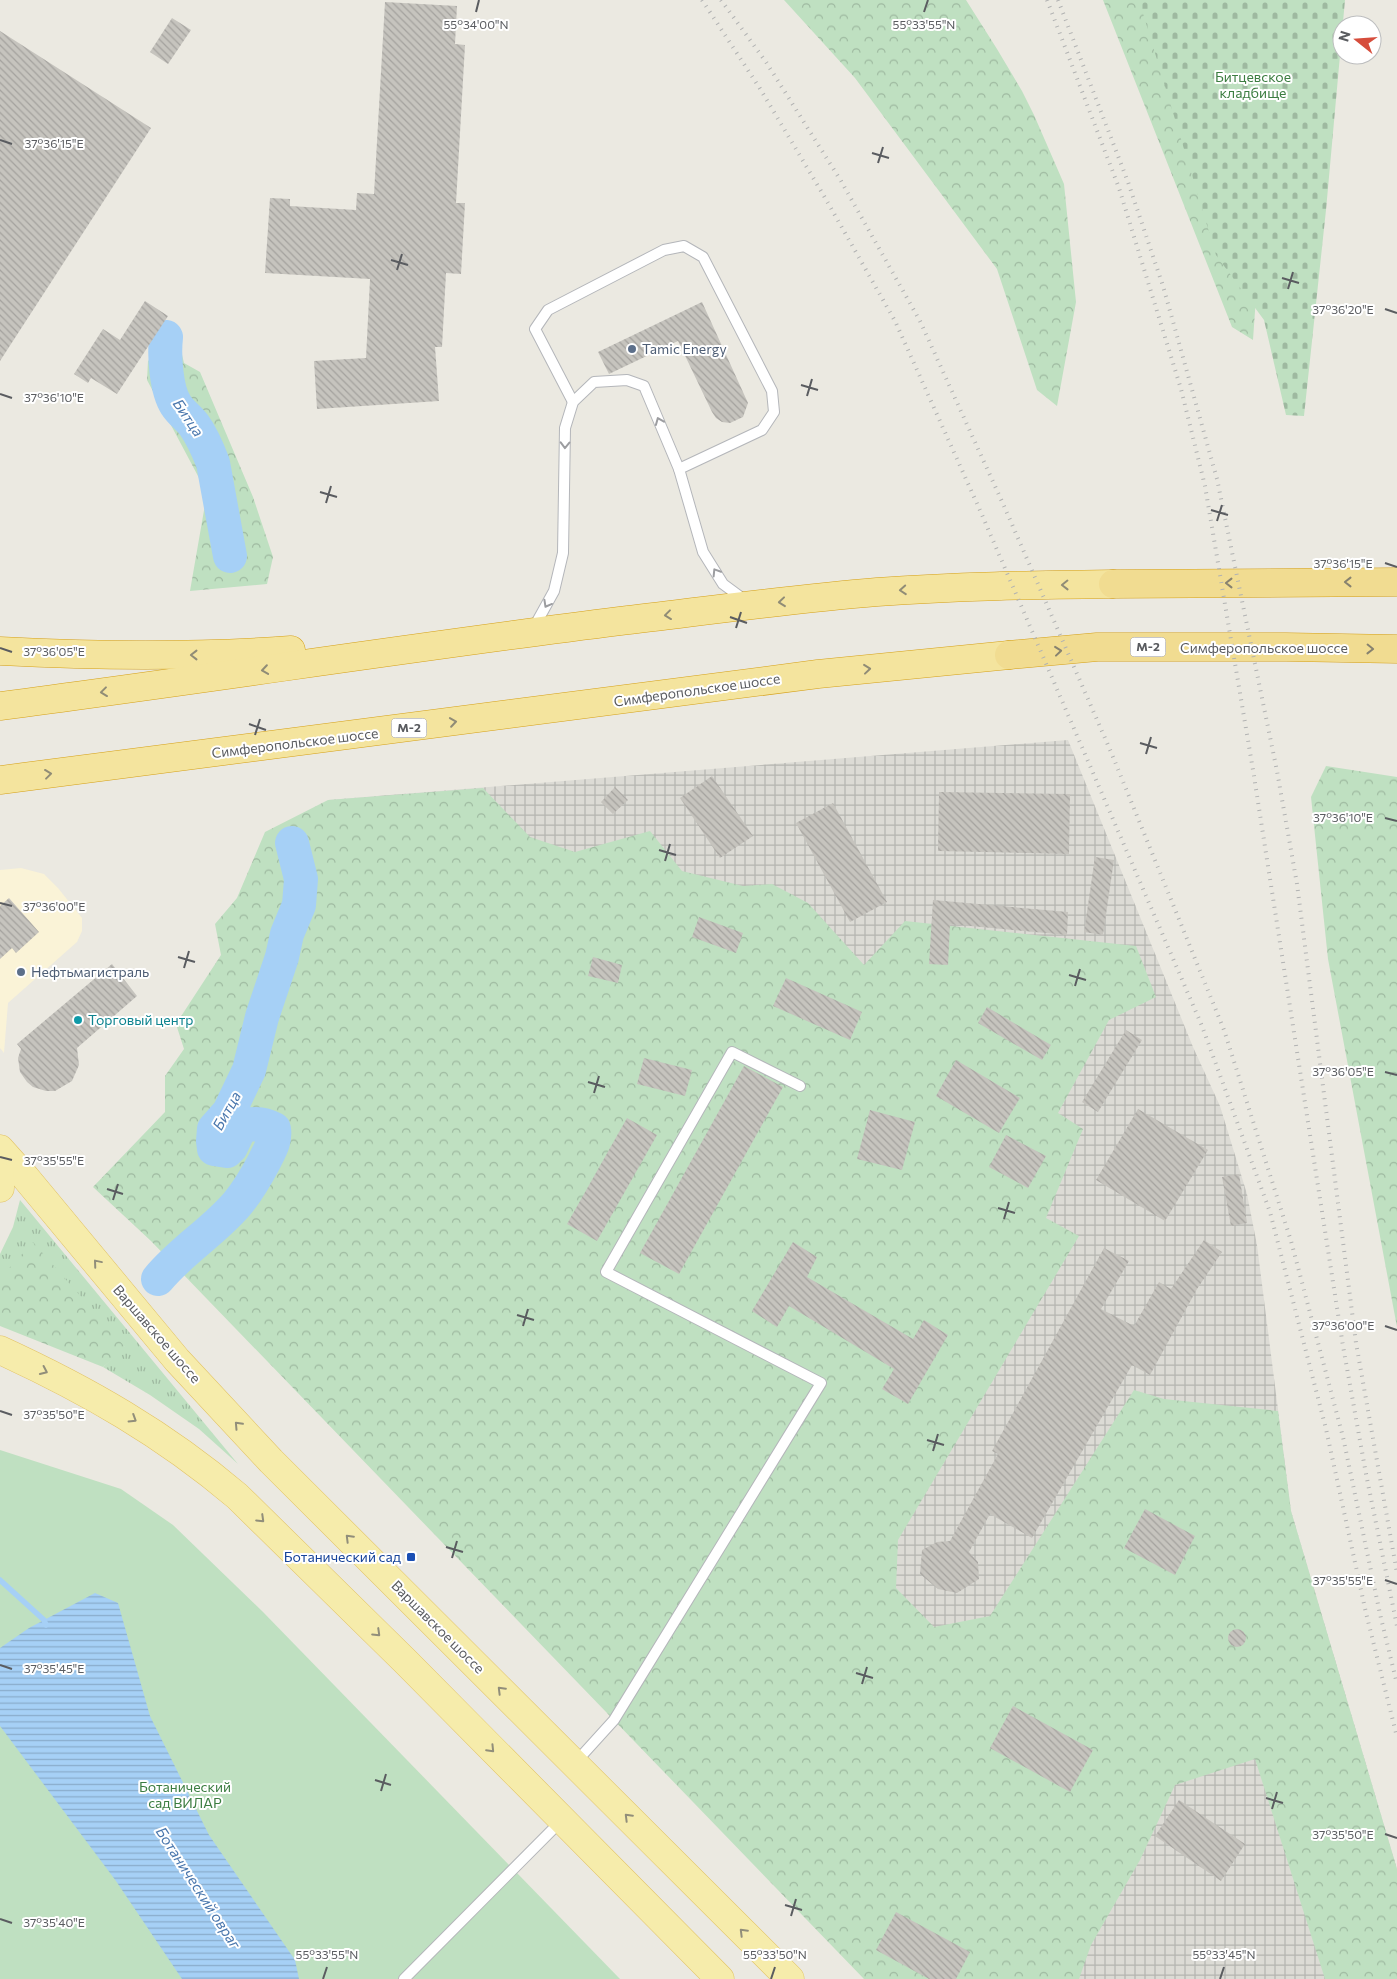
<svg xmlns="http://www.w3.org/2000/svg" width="1397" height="1979" font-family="Commissioner,sans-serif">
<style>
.commercial{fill:#faf3d7}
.industrial{fill:url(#industrial-grid)}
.grass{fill:url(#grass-tufts)}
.forest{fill:url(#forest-crowns)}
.cemetery{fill:url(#cemetery-stones)}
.garden{fill:#bfe0c1}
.water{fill:url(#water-rules)}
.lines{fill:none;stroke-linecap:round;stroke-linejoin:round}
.stream{stroke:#a6d0f6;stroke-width:5.5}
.river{stroke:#a6d0f6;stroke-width:34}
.building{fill:url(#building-back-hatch)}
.service-casing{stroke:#b4b6ba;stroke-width:12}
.primary-casing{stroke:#e2c263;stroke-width:29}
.trunk-casing{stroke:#d5a017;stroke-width:29}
.motorway-casing{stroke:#d5a017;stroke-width:29}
.service{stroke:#fff;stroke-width:10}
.primary{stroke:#f6ecab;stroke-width:28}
.trunk{stroke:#f4e49e;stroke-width:28}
.motorway{stroke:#f1dc91;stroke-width:28}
.rail{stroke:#b1b2b2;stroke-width:4;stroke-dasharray:1 6;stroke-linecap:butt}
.oneway{stroke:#9c9da0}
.oneway2{stroke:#87826f}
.oneway3{stroke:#908c76}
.oneway4{stroke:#918e7a}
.ticks{fill:none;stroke:#5a5c60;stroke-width:2}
.service-dot{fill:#5c6f8a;stroke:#fff;stroke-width:2}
.culture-dot{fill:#0f9aa8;stroke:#fff;stroke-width:2}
.transit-dot{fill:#1a4fb4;stroke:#fff;stroke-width:2}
.labels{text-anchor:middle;stroke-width:4;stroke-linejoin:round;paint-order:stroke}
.shield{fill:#fff;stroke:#8c8d90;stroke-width:1}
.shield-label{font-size:12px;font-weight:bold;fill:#5a5c60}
.park-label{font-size:14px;fill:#3c7d41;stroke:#fff}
.service-label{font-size:14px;fill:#4e5e75;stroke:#fff;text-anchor:start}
.street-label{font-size:14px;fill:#5a5c60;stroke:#fff}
.culture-label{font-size:14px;fill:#0d838f;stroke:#fff;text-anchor:start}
.transit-label{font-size:14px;fill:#164399;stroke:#fff;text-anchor:end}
.water-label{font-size:15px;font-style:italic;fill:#4a77ad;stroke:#fff}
.ticks-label{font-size:12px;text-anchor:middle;fill:#5a5c60;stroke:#fff;stroke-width:4;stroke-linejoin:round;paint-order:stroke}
</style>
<defs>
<pattern id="industrial-grid" width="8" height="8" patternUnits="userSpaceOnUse" patternTransform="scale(1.25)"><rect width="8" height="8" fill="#dcdbd5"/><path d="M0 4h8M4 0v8" fill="none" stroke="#b5b5b0"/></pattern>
<pattern id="grass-tufts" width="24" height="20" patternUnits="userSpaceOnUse" patternTransform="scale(1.25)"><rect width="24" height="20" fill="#bfe0c1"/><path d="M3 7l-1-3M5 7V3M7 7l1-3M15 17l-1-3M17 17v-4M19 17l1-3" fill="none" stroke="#9eb9a0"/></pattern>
<pattern id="forest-crowns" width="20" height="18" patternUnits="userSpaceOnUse" patternTransform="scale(1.25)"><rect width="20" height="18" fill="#bfe0c1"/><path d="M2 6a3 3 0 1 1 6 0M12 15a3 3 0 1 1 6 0" fill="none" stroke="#9eb9a0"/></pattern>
<pattern id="cemetery-stones" width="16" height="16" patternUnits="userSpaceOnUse" patternTransform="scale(1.25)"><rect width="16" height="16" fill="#bfe0c1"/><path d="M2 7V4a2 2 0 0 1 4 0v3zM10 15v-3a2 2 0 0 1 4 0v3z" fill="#9eb9a0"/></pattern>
<pattern id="water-rules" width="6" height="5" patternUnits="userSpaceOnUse" patternTransform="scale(1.25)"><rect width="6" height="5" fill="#a6d0f6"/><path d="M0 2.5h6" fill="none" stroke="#8aaccb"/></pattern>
<pattern id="building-back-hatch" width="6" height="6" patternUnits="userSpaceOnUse" patternTransform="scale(1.25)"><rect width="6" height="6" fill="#c6c4be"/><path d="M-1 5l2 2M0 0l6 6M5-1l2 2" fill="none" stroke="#a4a29e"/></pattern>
</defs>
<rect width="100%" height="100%" fill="#ebe9e1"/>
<path class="commercial" d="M21 868 44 874 58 888 82 918V931L77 942 8 1003 4 1053 0 1048V870Z"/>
<path class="industrial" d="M1068 740 1193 1047 1220 1106 1247 1194 1257 1245 1291 1511 1397 1869V1979H864L328 800Z"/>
<path class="grass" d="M20 1200 238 1464 199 1429 150 1395 103 1367 125 1347 0 1278V1254L13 1227Z"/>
<g class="forest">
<path d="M784 0H966L997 49 1022 91 1034 115 1064 184 1076 302 1057 406 1037 390 997 269 855 78Z"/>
<path d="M1103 0H1294L1271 81 1253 340 1232 327Z"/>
<path d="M177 334 184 363 200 372 253 497 273 557 267 584 190 591 207 493 147 380 148 361Z"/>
<path d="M1326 766 1397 777V1327L1328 959 1311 797Z"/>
<path d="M483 788 530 837 575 852 650 831 682 871 743 886 772 884 808 903 864 965 905 921 1136 946 1156 997 1109 1020 1058 1113 1083 1129 1046 1218 1079 1236 898 1540 896 1588 934 1627 990 1616 1134 1390 1164 1399 1278 1411 1291 1511 1397 1869V1979H1325L1255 1759 1175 1785 1140 1860 1091 1945 1079 1979H864L151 1241 93 1187 165 1112V1076L184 1049 176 1024 221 955 215 924 237 898 265 832 328 800Z"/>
<path d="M33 1242 126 1348 103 1367 0 1326V1278Z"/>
</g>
<path class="cemetery" d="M1139 0H1345L1326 210 1304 416 1286 415 1264 320 1216 255Z"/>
<path class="garden" d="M0 1450 121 1489 173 1525 263 1612 620 1979H0Z"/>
<path class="water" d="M95 1593 118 1603 150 1716 209 1835 295 1960 299 1979H182L116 1881 0 1726V1648L29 1628Z"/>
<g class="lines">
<path class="stream" d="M0 1580 44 1620 46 1625"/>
<g class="river">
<path d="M166 337C164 355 166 390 176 405 181 413 189 418 194 425 202 436 208 450 213 463L230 556"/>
<path d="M158 1279C181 1251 213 1232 237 1204 248 1191 256 1177 264 1162 269 1151 276 1142 274 1129 263 1123 252 1122 240 1128L231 1147 227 1151 214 1149 213 1141 214 1129 229 1112 249 1070 262 1017 282 957 287 934 299 905 301 879 292 843"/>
</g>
</g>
<g class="building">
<path d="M385 2 457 6 455 44 465 45 456 203H465L461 274 446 273 442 347H435L439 401 317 409 314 361 366 358 370 279 265 273 270 198 290 199V206L356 210 357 193 374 194Z"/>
<path d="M172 18 191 30 168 64 150 52Z"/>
<path d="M0 31 151 128 0 361Z"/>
<path d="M145 301 168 316 117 394 91 378 88 383 74 374 103 329 120 340Z"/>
<path d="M702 302 748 403 743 417 730 423 722 422 716 418 712 412 678 341 609 374 598 352Z"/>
<path d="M712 776 753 836 720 858 680 798Z"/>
<path d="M615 787 628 800 613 814 601 802Z"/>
<path d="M939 792 1070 794 1069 854 938 851Z"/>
<path d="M833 803 887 902 850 922 796 823Z"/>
<path d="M1095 857 1114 860 1103 935 1084 932Z"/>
<path d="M9 898 39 932 16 953 12 948 0 959V906Z"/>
<path d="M933 900 1068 912 1067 935 950 924 948 965 929 964Z"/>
<path d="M699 917 743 933 736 953 692 937Z"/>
<path d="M593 957 622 965 618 983 588 976Z"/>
<path d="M112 964 137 996 77 1048 79 1065 72 1081 55 1091H46L33 1087 27 1082 20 1072 18 1058 21 1049 17 1044Z"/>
<path d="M786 978 862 1012 850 1040 773 1006Z"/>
<path d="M987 1007 1051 1045 1042 1060 978 1023Z"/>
<path d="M1126 1030 1142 1040 1098 1112 1082 1102Z"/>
<path d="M644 1058 692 1070 685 1096 637 1084Z"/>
<path d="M956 1060 1020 1098 999 1133 936 1096Z"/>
<path d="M744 1066 783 1087 679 1274 640 1253Z"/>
<path d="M1138 1109 1208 1150 1165 1221 1096 1180Z"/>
<path d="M870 1110 915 1122 902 1170 857 1159Z"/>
<path d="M627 1118 657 1135 597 1241 567 1224Z"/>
<path d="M1006 1135 1046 1156 1028 1188 989 1167Z"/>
<path d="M1239 1174 1247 1223 1231 1226 1222 1177Z"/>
<path d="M1204 1240 1222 1252 1197 1289 1150 1375 1132 1365 1032 1538 990 1514 969 1552 978 1562 979 1579 957 1593 938 1589 920 1574 922 1550 937 1542 950 1541 998 1454 992 1451 1104 1248 1129 1261 1101 1309 1134 1326 1159 1282 1171 1289Z"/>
<path d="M793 1242 817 1257 807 1277 913 1339 924 1320 948 1335 908 1404 882 1389 894 1369 789 1306 777 1327 752 1311Z"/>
<path d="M1145 1509 1195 1536 1175 1575 1124 1548Z"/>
<circle cx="1237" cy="1638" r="9"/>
<path d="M1013 1706 1093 1750 1070 1792 990 1748Z"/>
<path d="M1179 1800 1245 1844 1221 1881 1155 1836Z"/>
<path d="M896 1912 970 1952 956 1979H929L876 1950Z"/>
</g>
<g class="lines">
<defs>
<g id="service">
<path d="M573 402 535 329 548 310 664 250 684 246 703 257 772 391 774 412 762 430 679 469"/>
<path d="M533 629 554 591 563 553 565 428 573 402 594 382 627 380 644 386 679 469 703 552 723 584 746 601"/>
<path d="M575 1763 614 1720 821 1383 606 1272 732 1052 800 1086"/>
<path d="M404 1979 561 1821"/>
</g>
<g id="primary">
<path d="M0 1149 26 1178 177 1360 271 1461 790 1979"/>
<path d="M0 1177V1188"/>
<path d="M0 1350C87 1390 164 1434 237 1496L406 1662 720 1979"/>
</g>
<g id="trunk">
<path d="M0 651C97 656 194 657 291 650"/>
<path d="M0 706C207 679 413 647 620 621 705 611 791 599 877 592 956 586 1035 585 1113 584"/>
<path d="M0 780 818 674 1009 655"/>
</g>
<g id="motorway">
<path d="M1113 584 1397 582"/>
<path d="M1009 655 1097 647H1286L1397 649"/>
</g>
</defs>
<use href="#service" class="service-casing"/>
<use href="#primary" class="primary-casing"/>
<use href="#trunk" class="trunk-casing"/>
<use href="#motorway" class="motorway-casing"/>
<use href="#service" class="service"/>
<use href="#primary" class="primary"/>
<use href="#trunk" class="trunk"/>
<use href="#motorway" class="motorway"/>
<g class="rail">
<path d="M702 0 759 87 824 196 895 321 979 508 1202 1026 1270 1212 1326 1429 1366 1613 1397 1737"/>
<path d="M721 0 766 62 841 181 920 321 1004 506 1111 752 1224 1030 1291 1241 1343 1437 1380 1614 1397 1684"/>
<path d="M1047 0 1119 188 1181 389 1205 486 1253 770 1343 1346 1366 1474 1397 1626"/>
<path d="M1058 0 1128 182 1163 286 1217 479 1277 771 1297 884 1356 1343 1397 1573"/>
</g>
</g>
<defs><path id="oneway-chevron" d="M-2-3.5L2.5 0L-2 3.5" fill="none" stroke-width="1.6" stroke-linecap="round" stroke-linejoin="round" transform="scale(1.25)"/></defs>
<g class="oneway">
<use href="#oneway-chevron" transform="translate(659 421) rotate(-112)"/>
<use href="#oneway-chevron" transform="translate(565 445) rotate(91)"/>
<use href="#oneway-chevron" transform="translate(716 572) rotate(-122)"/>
<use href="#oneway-chevron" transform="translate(547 604) rotate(119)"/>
</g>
<g class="oneway2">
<use href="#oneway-chevron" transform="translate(1348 582) rotate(180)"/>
<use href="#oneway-chevron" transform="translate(1229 583) rotate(180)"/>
<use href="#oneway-chevron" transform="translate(1370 649) rotate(1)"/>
<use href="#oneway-chevron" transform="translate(1058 651) rotate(-6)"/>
</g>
<g class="oneway3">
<use href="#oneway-chevron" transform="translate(1065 585) rotate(179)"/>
<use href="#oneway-chevron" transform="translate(903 590) rotate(176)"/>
<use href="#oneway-chevron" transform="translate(782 602) rotate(174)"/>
<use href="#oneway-chevron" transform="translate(668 615) rotate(173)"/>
<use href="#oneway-chevron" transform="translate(194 655) rotate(-180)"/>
<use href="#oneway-chevron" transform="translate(867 669) rotate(-6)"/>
<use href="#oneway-chevron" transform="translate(265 670) rotate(172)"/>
<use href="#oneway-chevron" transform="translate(104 692) rotate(173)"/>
<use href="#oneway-chevron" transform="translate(453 722) rotate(-8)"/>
<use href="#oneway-chevron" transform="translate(48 774) rotate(-7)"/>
</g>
<g class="oneway4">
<use href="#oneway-chevron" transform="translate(97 1263) rotate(-130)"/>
<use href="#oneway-chevron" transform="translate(44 1371) rotate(25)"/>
<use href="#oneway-chevron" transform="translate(133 1419) rotate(32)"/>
<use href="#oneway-chevron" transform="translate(238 1425) rotate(-133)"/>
<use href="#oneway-chevron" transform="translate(261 1519) rotate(44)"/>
<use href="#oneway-chevron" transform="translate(349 1538) rotate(-135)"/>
<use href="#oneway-chevron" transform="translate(377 1633) rotate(44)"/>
<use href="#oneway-chevron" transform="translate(501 1690) rotate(-135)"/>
<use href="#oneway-chevron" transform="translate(491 1749) rotate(46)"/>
<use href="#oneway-chevron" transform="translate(628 1817) rotate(-135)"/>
<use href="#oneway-chevron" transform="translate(743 1932) rotate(-135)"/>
</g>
<path class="ticks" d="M476 12 479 0M924 12 928 0M0 140 12 144M872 153 889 158M878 163 883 147M391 260 408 265M397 270 402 254M1282 278 1299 283M1288 289 1293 272M1385 309 1397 313M801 385 818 390M0 394 12 398M807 396 812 379M320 492 337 497M326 503 331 486M1211 510 1228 515M1217 521 1222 505M1385 563 1397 567M730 617 747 623M736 628 741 612M0 648 12 652M249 724 266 730M255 735 260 719M1140 743 1157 748M1146 754 1151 737M1385 818 1397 821M659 850 676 855M665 861 670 844M0 903 12 906M178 957 195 962M184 968 189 951M1069 975 1086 980M1075 986 1080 969M1385 1072 1397 1075M588 1082 605 1087M594 1093 599 1076M0 1157 12 1160M107 1189 123 1194M113 1200 118 1184M998 1208 1015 1213M1004 1219 1009 1202M517 1315 534 1320M523 1326 528 1309M1385 1326 1397 1330M0 1411 12 1415M927 1440 944 1445M933 1451 938 1434M446 1547 463 1552M452 1558 457 1541M1385 1580 1397 1584M0 1665 12 1669M856 1673 873 1678M862 1684 867 1667M375 1780 391 1785M381 1791 386 1774M1266 1798 1283 1803M1272 1809 1277 1792M1385 1834 1397 1838M785 1905 802 1910M791 1916 796 1899M0 1919 12 1923M323 1979 327 1967M771 1979 775 1967M1220 1979 1224 1967"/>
<g class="service-dot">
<circle cx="632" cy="349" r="5"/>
<circle cx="21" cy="972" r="5"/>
</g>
<circle class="culture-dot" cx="78" cy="1020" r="5"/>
<rect class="transit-dot" x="406" y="1552" width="10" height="10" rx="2.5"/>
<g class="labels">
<g class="shield">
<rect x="1130.5" y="637.5" width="35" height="19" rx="4"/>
<rect x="391.5" y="718.5" width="35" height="19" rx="4"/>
</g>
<g class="shield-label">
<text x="1148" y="651">М-2</text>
<text x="409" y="732">М-2</text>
</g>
<g class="park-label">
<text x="1253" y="82">Битцевское<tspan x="1253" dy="16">кладбище</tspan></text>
<text x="185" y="1792">Ботанический<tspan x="185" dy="16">сад ВИЛАР</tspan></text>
</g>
<g class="service-label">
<text x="642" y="354">Tamic Energy</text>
<text x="31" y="977">Нефтьмагистраль</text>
</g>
<g class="street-label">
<text x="1264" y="653">Симферопольское шоссе</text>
<text transform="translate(697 690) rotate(-8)" y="5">Симферопольское шоссе</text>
<text transform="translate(295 743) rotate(-7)" y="5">Симферопольское шоссе</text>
<text transform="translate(157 1334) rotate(49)" y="5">Варшавское шоссе</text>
<text transform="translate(438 1627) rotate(45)" y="5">Варшавское шоссе</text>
</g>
<g class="culture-label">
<text x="88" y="1025">Торговый центр</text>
</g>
<g class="transit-label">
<text x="401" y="1562">Ботанический сад</text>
</g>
<g class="water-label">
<text transform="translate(188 418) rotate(56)" y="5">Битца</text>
<text transform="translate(227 1111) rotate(-61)" y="5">Битца</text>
<text transform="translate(198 1888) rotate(57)" y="5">Ботанический овраг</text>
</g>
</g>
<g class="ticks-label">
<text x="476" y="29">55°34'00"N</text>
<text x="924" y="29">55°33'55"N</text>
<text x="54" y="148">37°36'15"E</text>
<text x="1343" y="314">37°36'20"E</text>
<text x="54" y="402">37°36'10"E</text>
<text x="1343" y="568">37°36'15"E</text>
<text x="54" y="656">37°36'05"E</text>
<text x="1343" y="822">37°36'10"E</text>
<text x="54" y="911">37°36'00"E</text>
<text x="1343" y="1076">37°36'05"E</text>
<text x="54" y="1165">37°35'55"E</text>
<text x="1343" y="1330">37°36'00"E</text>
<text x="54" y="1419">37°35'50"E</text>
<text x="1343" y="1585">37°35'55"E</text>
<text x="54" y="1673">37°35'45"E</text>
<text x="1343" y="1839">37°35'50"E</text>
<text x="54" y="1927">37°35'40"E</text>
<text x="327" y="1959">55°33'55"N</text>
<text x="775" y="1959">55°33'50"N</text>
<text x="1224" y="1959">55°33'45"N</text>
</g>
<g transform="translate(1357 40) rotate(287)"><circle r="24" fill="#ffffff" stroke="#bdbebf"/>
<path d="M0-4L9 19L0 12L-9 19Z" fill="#d64d3c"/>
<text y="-8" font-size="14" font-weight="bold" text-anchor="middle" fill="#5a5c60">N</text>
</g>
</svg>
